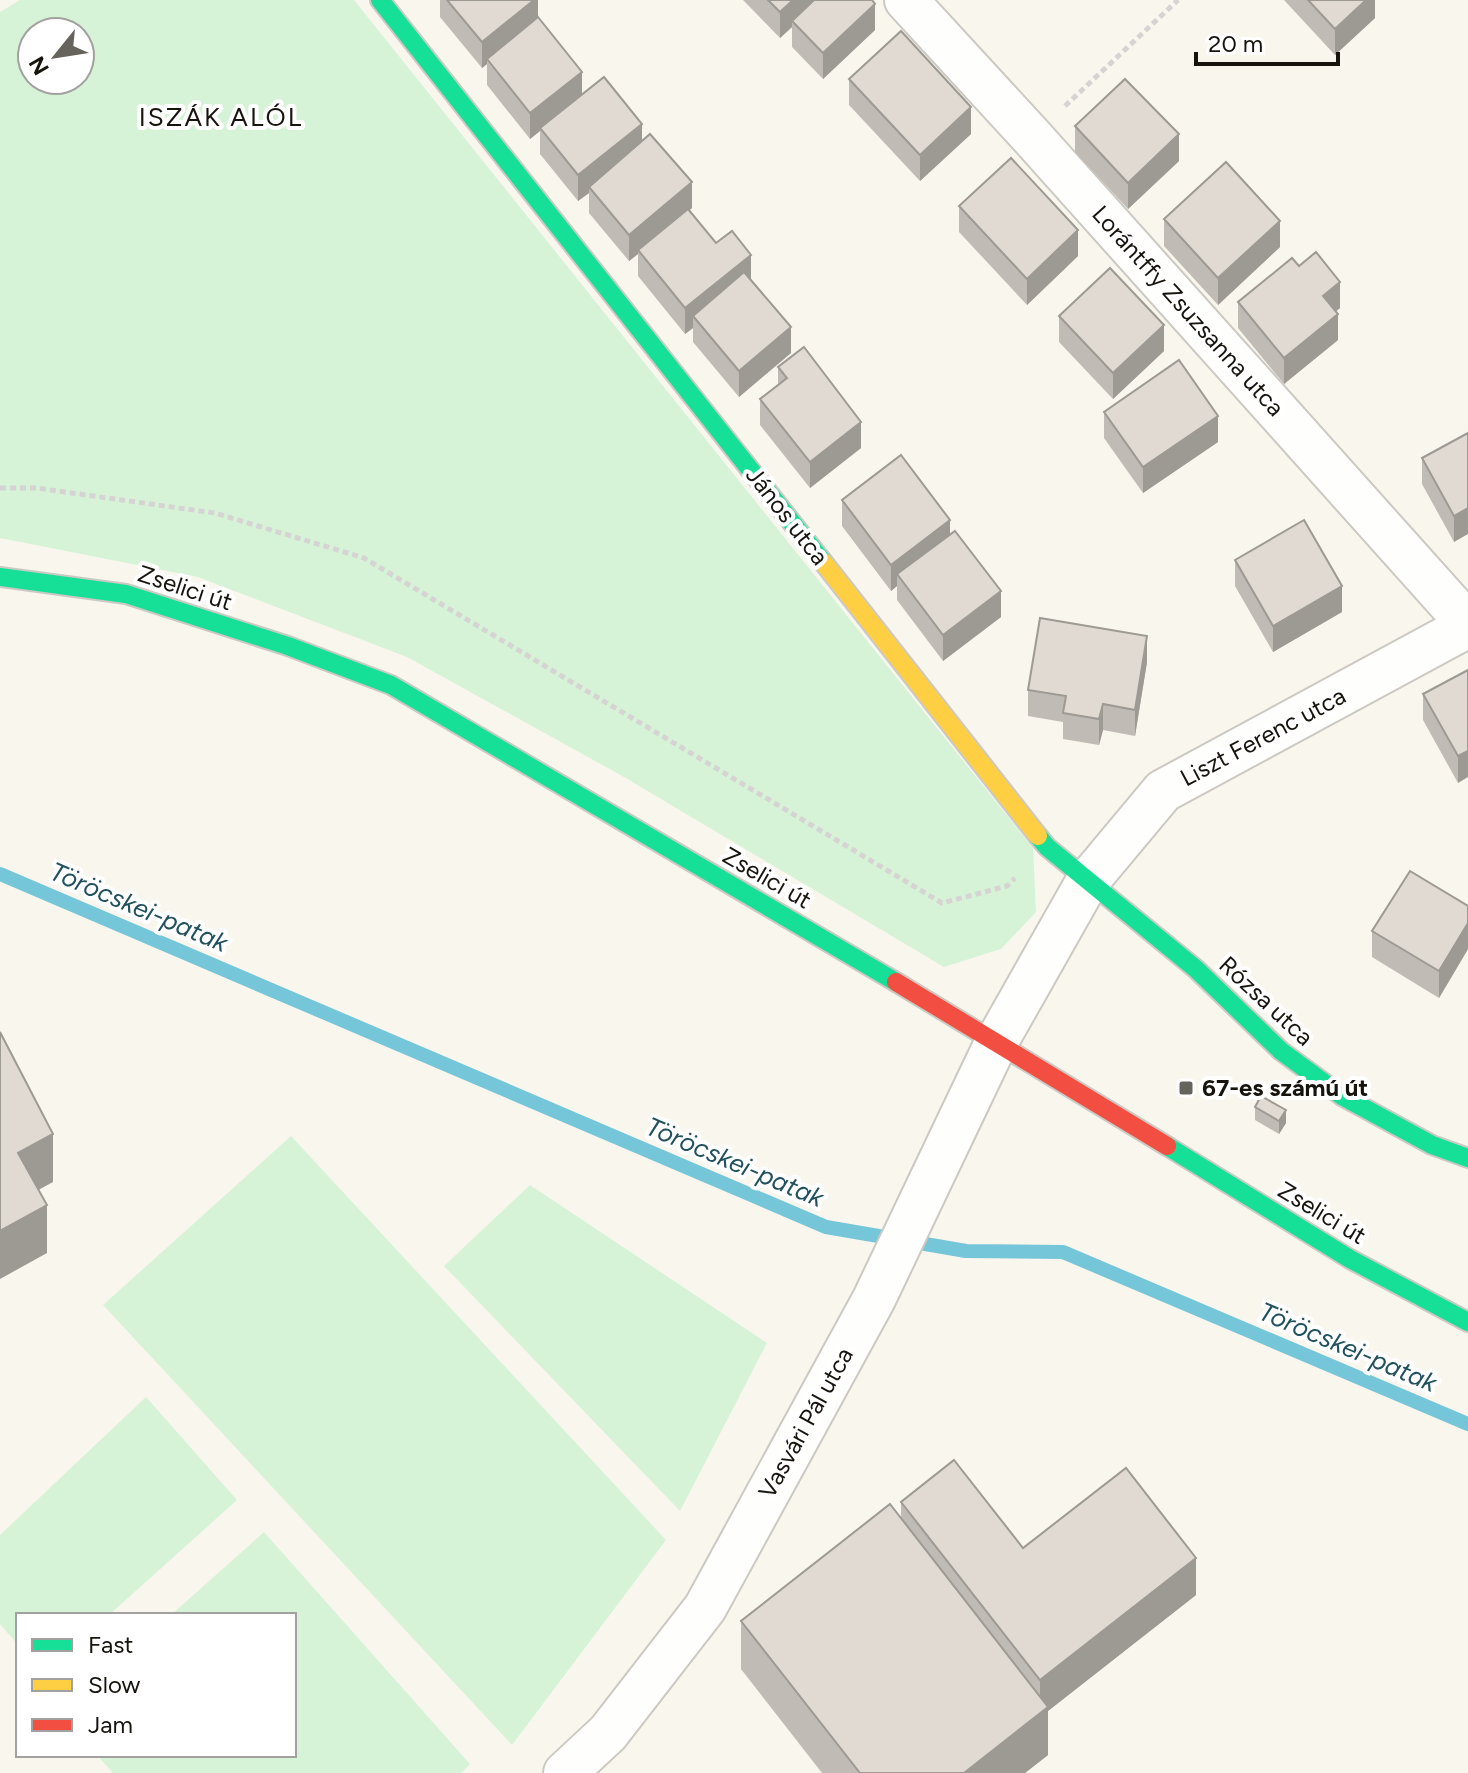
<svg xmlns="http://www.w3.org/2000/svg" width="1468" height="1773" font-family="Figtree,sans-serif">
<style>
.green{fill:#d7f3d7;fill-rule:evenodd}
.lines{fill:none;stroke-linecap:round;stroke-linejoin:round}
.stream{stroke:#75c6d8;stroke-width:14}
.street-casing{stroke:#ccc9c3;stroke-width:46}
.fast-casing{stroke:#ccc9c3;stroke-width:22}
.slow-casing{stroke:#ccc9c3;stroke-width:22}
.jam-casing{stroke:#ccc9c3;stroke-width:22}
.path{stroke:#d5d4d2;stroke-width:5;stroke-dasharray:6 4;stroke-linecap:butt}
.street{stroke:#fefefc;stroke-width:42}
.fast{stroke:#16e098;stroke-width:18}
.slow{stroke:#ffcf43;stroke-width:18}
.jam{stroke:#f24e42;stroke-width:18}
.wall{fill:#c1bbb5}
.shaded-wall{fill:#9d9993}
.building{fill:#e0dad2;stroke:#9d9993;stroke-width:2}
.poi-dot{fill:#66635c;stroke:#fff;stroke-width:3}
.labels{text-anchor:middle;stroke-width:8;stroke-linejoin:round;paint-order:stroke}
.street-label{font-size:24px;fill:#17140e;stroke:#fff}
.poi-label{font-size:24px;font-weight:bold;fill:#17140e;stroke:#fff;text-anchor:start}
.neighbourhood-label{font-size:26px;letter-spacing:2px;fill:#17140e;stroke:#fff}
.water-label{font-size:26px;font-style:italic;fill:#21515e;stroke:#fff}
</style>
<rect width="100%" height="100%" fill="#f9f6ee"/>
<g class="green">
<path d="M20 0H354L1033 848 1036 912 1001 949 944 967 624 777 407 657 198 577 0 538V12ZM32 32H80V80H32Z"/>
<path d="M291 1136 666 1540 512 1745 103 1305Z"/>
<path d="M530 1185 767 1343 680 1511 444 1266Z"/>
<path d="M146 1397 237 1500 109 1615H18V1645L0 1624V1535Z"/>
<path d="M264 1532 470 1764 461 1773H113L97 1755H294V1615H171Z"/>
</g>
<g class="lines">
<path class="stream" d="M0 874 826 1227 966 1251 1063 1252 1468 1424"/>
<defs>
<g id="street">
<path d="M906 0 1032 137 1468 624"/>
<path d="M565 1773 608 1733 705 1608 874 1299 997 1041 1087 882 1163 791 1468 626"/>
</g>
<g id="fast">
<path d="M380 0 823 562"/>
<path d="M0 577 126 594 288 646 391 685 896 982"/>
<path d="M1038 836 1047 847 1196 969 1281 1051 1342 1096 1432 1145 1468 1158"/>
<path d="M1167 1146 1350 1259 1468 1322"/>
</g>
<path id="slow" d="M823 562 1038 836"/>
<path id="jam" d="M896 982 1167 1146"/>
</defs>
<use href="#street" class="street-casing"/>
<use href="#fast" class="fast-casing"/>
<use href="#slow" class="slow-casing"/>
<use href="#jam" class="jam-casing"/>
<g class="path">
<path d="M1065 106 1178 0"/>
<path d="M0 488H36L215 513 364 558 942 903 1007 886 1015 878"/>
</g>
<use href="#street" class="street"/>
<use href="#fast" class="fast"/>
<use href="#slow" class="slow"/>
<use href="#jam" class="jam"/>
</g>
<g class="wall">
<path d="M440 0H538V17L582 95 642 141 692 208 689 210 716 243 751 281 791 353 739 397 693 342V328L685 334 638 276V254L629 261 589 213V193L578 201 540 154V131L530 139 487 85V64L482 68 440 17Z"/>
<path d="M743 0H872L875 30 823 79 792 47V27L780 38Z"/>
<path d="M1284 0H1375V18L1335 55Z"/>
<path d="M849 79 971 134 920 181 849 105Z"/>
<path d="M1075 126 1179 161 1128 209 1075 152Z"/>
<path d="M959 206 1078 256 1027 305 959 232Z"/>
<path d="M1164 219 1280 247 1218 305 1164 246Z"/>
<path d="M1299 266 1340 308 1336 311 1338 340 1284 384 1238 328V302Z"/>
<path d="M1059 316 1164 351 1113 399 1059 342Z"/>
<path d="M778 367 861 448 810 488 760 425V399L778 385Z"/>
<path d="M1104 412 1218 442 1143 493 1104 438Z"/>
<path d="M1468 433 1454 542 1422 484V458Z"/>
<path d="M842 500 950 535 1001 617 943 661 897 600V586L891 591 842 526Z"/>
<path d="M1235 560 1342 612 1273 652 1235 586Z"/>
<path d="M1147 662 1135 736 1103 730 1099 745 1063 739V722L1028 716V690Z"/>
<path d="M1468 670 1458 783 1423 720V694Z"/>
<path d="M1468 906V949L1439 998 1372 957V931Z"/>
<path d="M1255 1107 1286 1123 1279 1134 1255 1120Z"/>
<path d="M901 1502 1023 1548 1196 1595 1048 1711V1755L1025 1773H822L741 1669V1621L901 1518Z"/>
</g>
<g class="shaded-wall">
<path d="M534 0H538V23L487 59V64L482 68V42Z"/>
<path d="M793 0H820L792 21V27L780 38V12Z"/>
<path d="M1366 0H1375V18L1335 55V29Z"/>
<path d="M875 4V30L823 79V53Z"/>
<path d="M582 72V98L540 128V131L530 139V113Z"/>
<path d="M971 107V134L920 181V155Z"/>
<path d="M642 124V150L589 187V193L578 201V175Z"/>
<path d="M1179 134V161L1128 209V183Z"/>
<path d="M692 182V208L640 252 638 250V254L629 261V235Z"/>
<path d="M1280 221V247L1218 305V278Z"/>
<path d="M1078 230V256L1027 305V279Z"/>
<path d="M751 255V281L693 316V328L685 334V308Z"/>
<path d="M1340 282V308L1323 322V296Z"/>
<path d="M1338 314V340L1284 384V358Z"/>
<path d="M1164 325V351L1113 399V373Z"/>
<path d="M791 327V353L739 397V371Z"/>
<path d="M1218 416V442L1143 493V467Z"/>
<path d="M861 422V448L810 488V462Z"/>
<path d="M1468 508V534L1454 542V516Z"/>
<path d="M950 520V546L897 574V586L891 591V565Z"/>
<path d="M1342 586V612L1273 652V626Z"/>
<path d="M1001 591V617L943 661V635Z"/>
<path d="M1147 636V662L1135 736V710Z"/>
<path d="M1103 704V730L1099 745V719Z"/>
<path d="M1468 751V777L1458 783V756Z"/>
<path d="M1468 923V949L1439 998V971Z"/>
<path d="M1286 1110V1123L1279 1134V1121Z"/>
<path d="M53 1134V1182L18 1201V1153Z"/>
<path d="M47 1205V1253L0 1279V1231Z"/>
<path d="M1196 1558V1595L1048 1711V1755L1025 1773H964L1040 1714V1680Z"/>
</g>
<g class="building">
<path d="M447 0H534L482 42Z"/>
<path d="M768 0H793L780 12Z"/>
<path d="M814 0H872L875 4 823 53 792 21Z"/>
<path d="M1308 0H1366L1335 29Z"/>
<path d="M538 17 582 72 530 113 487 59Z"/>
<path d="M901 31 971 107 920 155 849 79Z"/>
<path d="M604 77 642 124 578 175 540 128Z"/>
<path d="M1125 79 1179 134 1128 183 1075 126Z"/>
<path d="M650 134 692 182 629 235 589 187Z"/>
<path d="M1011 158 1078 230 1027 279 959 206Z"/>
<path d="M1226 162 1280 221 1218 278 1164 219Z"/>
<path d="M688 209 716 243 732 231 751 255 685 308 638 250Z"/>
<path d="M1316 252 1340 282 1323 296 1338 314 1284 358 1238 302 1292 258 1299 266Z"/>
<path d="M1110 268 1164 325 1113 373 1059 316Z"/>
<path d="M744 272 791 327 739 371 693 316Z"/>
<path d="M804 347 861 422 810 462 760 399 787 378 778 367Z"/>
<path d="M1179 360 1218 416 1143 467 1104 412Z"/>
<path d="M1468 433V508L1454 516 1422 458Z"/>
<path d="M901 455 950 520 891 565 842 500Z"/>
<path d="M1304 520 1342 586 1273 626 1235 560Z"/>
<path d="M955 531 1001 591 943 635 897 574Z"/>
<path d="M1040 618 1147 636 1135 710 1103 704 1099 719 1063 713 1066 696 1028 690Z"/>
<path d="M1468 670V751L1458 756 1423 694Z"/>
<path d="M1410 871 1468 906V923L1439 971 1372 931Z"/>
<path d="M0 1032 53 1134 18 1153 47 1205 0 1231Z"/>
<path d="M1261 1096 1286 1110 1279 1121 1255 1107Z"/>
<path d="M954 1460 1023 1548 1126 1468 1196 1558 1040 1680 901 1502Z"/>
<path d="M890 1504 1048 1707 964 1773H860L741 1621Z"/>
</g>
<rect class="poi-dot" x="1178" y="1080" width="16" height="16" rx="4"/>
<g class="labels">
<g class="street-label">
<text transform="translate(1188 311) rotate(48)" y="8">Lorántffy Zsuzsanna utca</text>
<text transform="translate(787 516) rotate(52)" y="8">János utca</text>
<text transform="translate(185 588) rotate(18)" y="8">Zselici út</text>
<text transform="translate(1263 737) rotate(-28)" y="8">Liszt Ferenc utca</text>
<text transform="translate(767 878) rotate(30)" y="8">Zselici út</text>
<text transform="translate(1266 1001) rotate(43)" y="8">Rózsa utca</text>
<text transform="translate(1322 1213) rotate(31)" y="8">Zselici út</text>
<text transform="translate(806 1423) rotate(-61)" y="8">Vasvári Pál utca</text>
</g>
<g class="poi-label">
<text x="1202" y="1096">67-es számú út</text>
</g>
<g class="neighbourhood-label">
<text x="221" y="126">ISZÁK ALÓL</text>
</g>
<g class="water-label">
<text transform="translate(139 907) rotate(23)" y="9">Töröcskei-patak</text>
<text transform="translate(735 1162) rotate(23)" y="9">Töröcskei-patak</text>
<text transform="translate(1348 1347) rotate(23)" y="9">Töröcskei-patak</text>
</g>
</g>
<rect x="16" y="1613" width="280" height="144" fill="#ffffff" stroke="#a2a19f" stroke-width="2"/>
<rect x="32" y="1639" width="40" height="12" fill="#16e098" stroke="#a2a19f" stroke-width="2"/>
<text x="88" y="1653" font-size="24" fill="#17140e">Fast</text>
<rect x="32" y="1679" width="40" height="12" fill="#ffcf43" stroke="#a2a19f" stroke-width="2"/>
<text x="88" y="1693" font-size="24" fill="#17140e">Slow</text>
<rect x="32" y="1719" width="40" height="12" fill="#f24e42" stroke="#a2a19f" stroke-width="2"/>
<text x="88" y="1733" font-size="24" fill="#17140e">Jam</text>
<g transform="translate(56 56) rotate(240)"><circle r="38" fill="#ffffff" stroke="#a2a19f" stroke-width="2"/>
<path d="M0-6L14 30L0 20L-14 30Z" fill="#66635c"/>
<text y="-12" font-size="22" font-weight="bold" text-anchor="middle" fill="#17140e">N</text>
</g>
<path d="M1196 52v12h142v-12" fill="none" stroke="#17140e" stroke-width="4"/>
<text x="1208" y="52" font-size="24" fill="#17140e" stroke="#ffffff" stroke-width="6" paint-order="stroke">20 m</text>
</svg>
